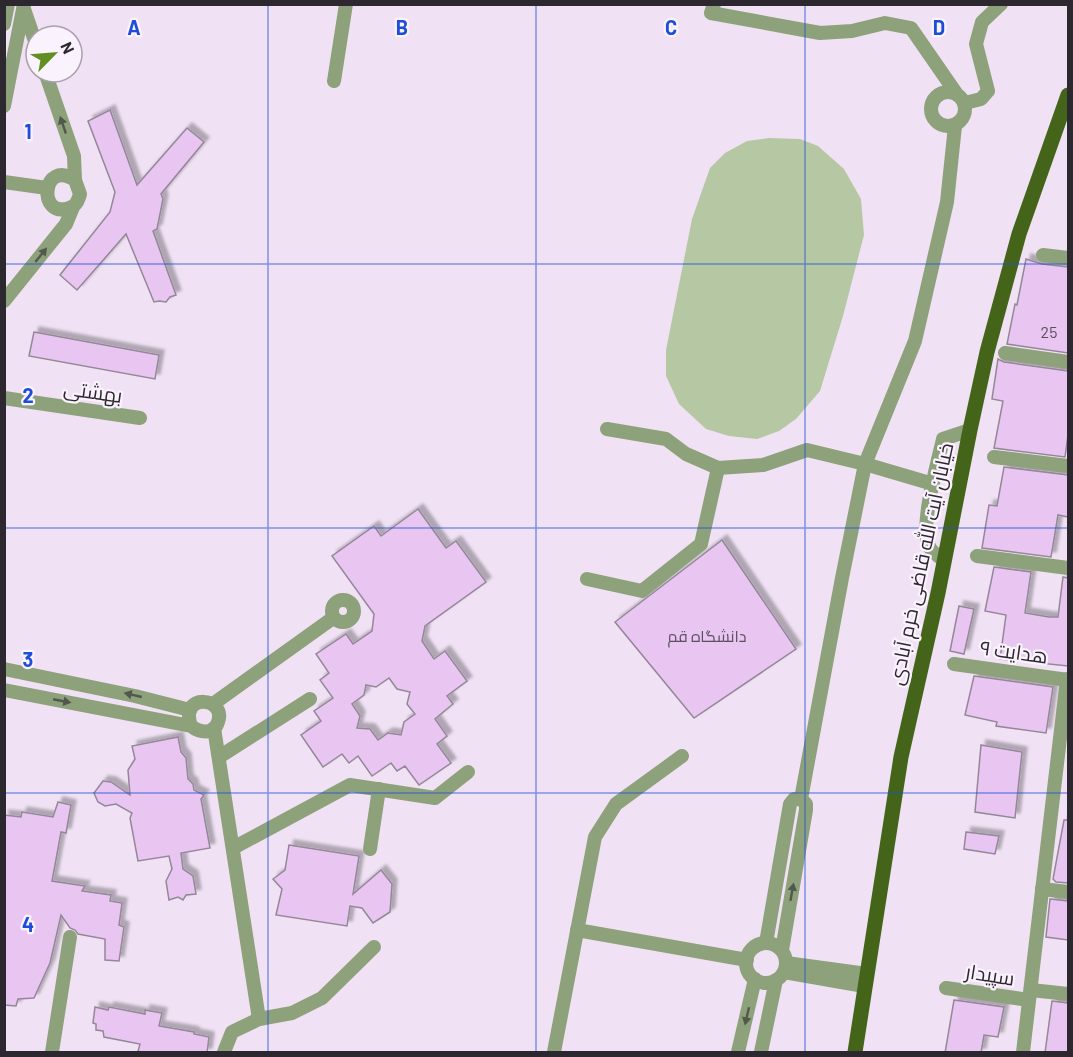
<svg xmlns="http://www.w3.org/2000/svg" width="1073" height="1057" font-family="Barlow,Cairo,sans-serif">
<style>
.park{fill:#b5c8a3}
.building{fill:#e8c6f1;stroke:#948798;stroke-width:1.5;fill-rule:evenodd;filter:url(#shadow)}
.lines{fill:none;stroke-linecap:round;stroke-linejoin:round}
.minor{stroke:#8da17b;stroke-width:14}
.major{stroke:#446519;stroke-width:15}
.oneway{fill:#53584d}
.grid{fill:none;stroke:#1d4ed8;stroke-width:1.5;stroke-opacity:0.55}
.labels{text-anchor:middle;stroke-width:4.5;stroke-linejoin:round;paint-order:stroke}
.number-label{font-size:16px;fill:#5c5060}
.street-label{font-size:20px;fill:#2d282f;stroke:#faf2fd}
.grid-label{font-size:20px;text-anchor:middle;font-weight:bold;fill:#1d4ed8;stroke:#faf2fd;stroke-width:4.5;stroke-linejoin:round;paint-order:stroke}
</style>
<defs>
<filter id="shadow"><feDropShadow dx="5" dy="-5" stdDeviation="1.5" flood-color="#0004"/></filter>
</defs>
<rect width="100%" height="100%" fill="#f0e2f4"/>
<path class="park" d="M769 138 800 139 818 146 844 169 861 199 864 235 843 316 820 391 796 419 779 431 757 439 729 436 706 429 679 404 666 376V350L692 219 710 168 725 153 747 141Z"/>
<g class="building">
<path d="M110 110 137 185 187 128 204 142 161 194 163 199 157 229 153 231 176 295 170 297 166 302 159 301 154 302 126 234 77 290 60 275 110 212 115 192 88 121Z"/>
<path d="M1026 259 1042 264 1068 267V353L1007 344 1015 304 1017 305Z"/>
<path d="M34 332 159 355 155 379 29 356Z"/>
<path d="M998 359 1004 362 1068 371V435L1065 457 994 448 1003 401 992 399Z"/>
<path d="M1004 467 1068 475V517L1058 515 1051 557 982 548 989 505 997 506Z"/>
<path d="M418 509 446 548 456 541 486 582 425 626 422 641 434 659 445 651 467 681 447 696 453 704 435 719 447 736 437 744 451 763 419 785 405 766 397 771 391 763 372 776 358 756 349 763 342 754 323 767 301 735 321 721 314 711 333 698 320 680 329 673 316 654 346 634 353 644 372 631 374 614 332 556 374 526 381 536ZM389 678 397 689 410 692 407 704 415 714 404 722 401 735 388 733 378 740 370 729 357 728 360 716 352 704 364 695 366 685 376 687Z"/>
<path d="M722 540 796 649 694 718 615 622Z"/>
<path d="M994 567 1031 572 1025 613 1049 617H1058L1063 577 1068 578V666L1000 659 1006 615 985 611Z"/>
<path d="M959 606 974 609 964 654 950 651Z"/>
<path d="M974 676 1053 687 1046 733 996 726 997 722 965 715Z"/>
<path d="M178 737 181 752 186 758 188 779 193 784 194 790 204 795 201 799 210 848 181 853 183 869 193 876 196 894 186 895 183 900 178 897 169 900 166 881 172 869 169 856 138 861 130 818 132 813 116 804 105 806 98 802 94 793 103 781 111 782 130 795 128 770 135 759 132 746Z"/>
<path d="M981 745 1022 752 1015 818 975 812Z"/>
<path d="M58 802 71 805 66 833 61 832 52 881 85 886 82 891 111 895 110 901 122 903 119 925 124 927 119 961 105 960V939L78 934 75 930 70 928 61 915 50 963 34 998 18 999 16 1006 4 1005V815L21 817 22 812 53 817Z"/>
<path d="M1064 820H1068V883L1056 882 1053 879Z"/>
<path d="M966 832 999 836 995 854 964 849Z"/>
<path d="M289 845 359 856 353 894 381 870 392 884 390 912 373 923 362 908 350 906 347 926 276 915 282 889 273 879 285 870Z"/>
<path d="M1050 899 1068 901V940L1046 937Z"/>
<path d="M954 1000 1004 1007 998 1037 984 1035 981 1053H945Z"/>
<path d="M1052 1001 1068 1003V1053H1045Z"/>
<path d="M95 1007 108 1010 109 1007 145 1014V1010L162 1013 159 1026 194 1032V1034L209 1037 207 1053H144L138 1051 140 1044 104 1037 103 1031 96 1030V1024L93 1023Z"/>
</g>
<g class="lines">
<g class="minor">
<path d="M714 4 711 13 820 33 852 31 885 23 911 28 956 93"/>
<path d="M24 9 36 44"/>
<path d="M4 24 8 4"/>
<path d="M45 72 74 156 75 180 80 194C78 201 76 206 69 208 37 219 42 158 75 180"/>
<path d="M334 81 346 4"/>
<circle cx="948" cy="109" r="17"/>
<path d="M965 103 981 99 988 91 976 44 982 22 1001 4"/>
<path d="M4 106 24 4"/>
<path d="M4 182 47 188"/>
<path d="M1043 255 1068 258"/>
<path d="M4 301 66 224 73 207"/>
<path d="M1005 353 1068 362"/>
<path d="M4 398 140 418"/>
<path d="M607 429 666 439 686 454 718 468 763 465 807 450 865 464 933 484"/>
<path d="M994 457 1068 466"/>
<path d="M977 556 1068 568"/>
<path d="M944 561C940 557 933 553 930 548 918 530 938 462 943 439L970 430"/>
<path d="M587 579 642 591 701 544 718 468"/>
<circle cx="343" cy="611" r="11"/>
<path d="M954 664 1068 680"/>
<path d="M4 669 135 696 190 710"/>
<path d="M4 690 191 726C200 733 214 735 218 722 227 697 179 692 191 726"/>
<path d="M213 704 333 618"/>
<path d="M214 728 259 1019"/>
<path d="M219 757 310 699"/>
<path d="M801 799 842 578 865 464 915 341 947 202 955 126"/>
<path d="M233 848 350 785 435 798 468 772"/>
<path d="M370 849 379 789"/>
<path d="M1042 889 1068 892"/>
<path d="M577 930 747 960"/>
<path d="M766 943 790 804 794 799H801L806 804V810L782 950"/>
<circle cx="766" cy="963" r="20"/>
<path d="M786 963 867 974"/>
<path d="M784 972 864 986"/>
<path d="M946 988 1029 1000"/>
<path d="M1031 990 1068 994"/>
<path d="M52 1052 70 937"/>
<path d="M224 1052 232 1032 259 1019 292 1013 322 998 374 947"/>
<path d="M554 1052 595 837 616 804 682 756"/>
<path d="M738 1052 755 979"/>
<path d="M761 1052 776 980"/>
<path d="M1023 1052 1067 679"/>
</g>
<path class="major" d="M855 1052 901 757 938 593 970 430 987 352 1019 234 1068 95"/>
</g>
<defs><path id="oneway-solid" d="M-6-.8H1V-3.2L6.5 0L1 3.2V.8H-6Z" transform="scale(1.5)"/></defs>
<g class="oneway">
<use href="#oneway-solid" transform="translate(63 125) rotate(-109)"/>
<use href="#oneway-solid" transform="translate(41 255) rotate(-51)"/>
<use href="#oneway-solid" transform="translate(133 695) rotate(-167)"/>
<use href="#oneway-solid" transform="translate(62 701) rotate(11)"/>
<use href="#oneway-solid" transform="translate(792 892) rotate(-80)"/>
<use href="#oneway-solid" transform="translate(747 1016) rotate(103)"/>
</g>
<path class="grid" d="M268 4V1052M536 4V1052M805 4V1052M4 264H1068M4 528H1068M4 793H1068"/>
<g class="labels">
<g class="number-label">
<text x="1049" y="338">25</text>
<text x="707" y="642">دانشگاه قم</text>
</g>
<g class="street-label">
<text transform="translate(93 392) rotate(8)" y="7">بهشتی</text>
<text transform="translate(921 564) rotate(-78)" y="7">خیابان آیت الله قاضی خرم آبادی</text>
<text transform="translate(1014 652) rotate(8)" y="7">هدایت ۹</text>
<text transform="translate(990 975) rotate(9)" y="7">سپیدار</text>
</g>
</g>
<g class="grid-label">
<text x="134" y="35">A</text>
<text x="402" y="35">B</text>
<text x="671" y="35">C</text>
<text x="939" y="35">D</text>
<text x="28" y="139">1</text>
<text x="28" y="403">2</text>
<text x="28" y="667">3</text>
<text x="28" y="932">4</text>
</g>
<rect width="1073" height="1057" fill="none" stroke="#2d282f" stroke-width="12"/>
<g transform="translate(54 54) rotate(65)"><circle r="28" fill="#faf2fd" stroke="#a8a1ab" stroke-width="1.5"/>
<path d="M0-4.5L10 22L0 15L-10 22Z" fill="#618f22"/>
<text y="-9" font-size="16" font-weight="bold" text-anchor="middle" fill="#2d282f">N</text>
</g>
</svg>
